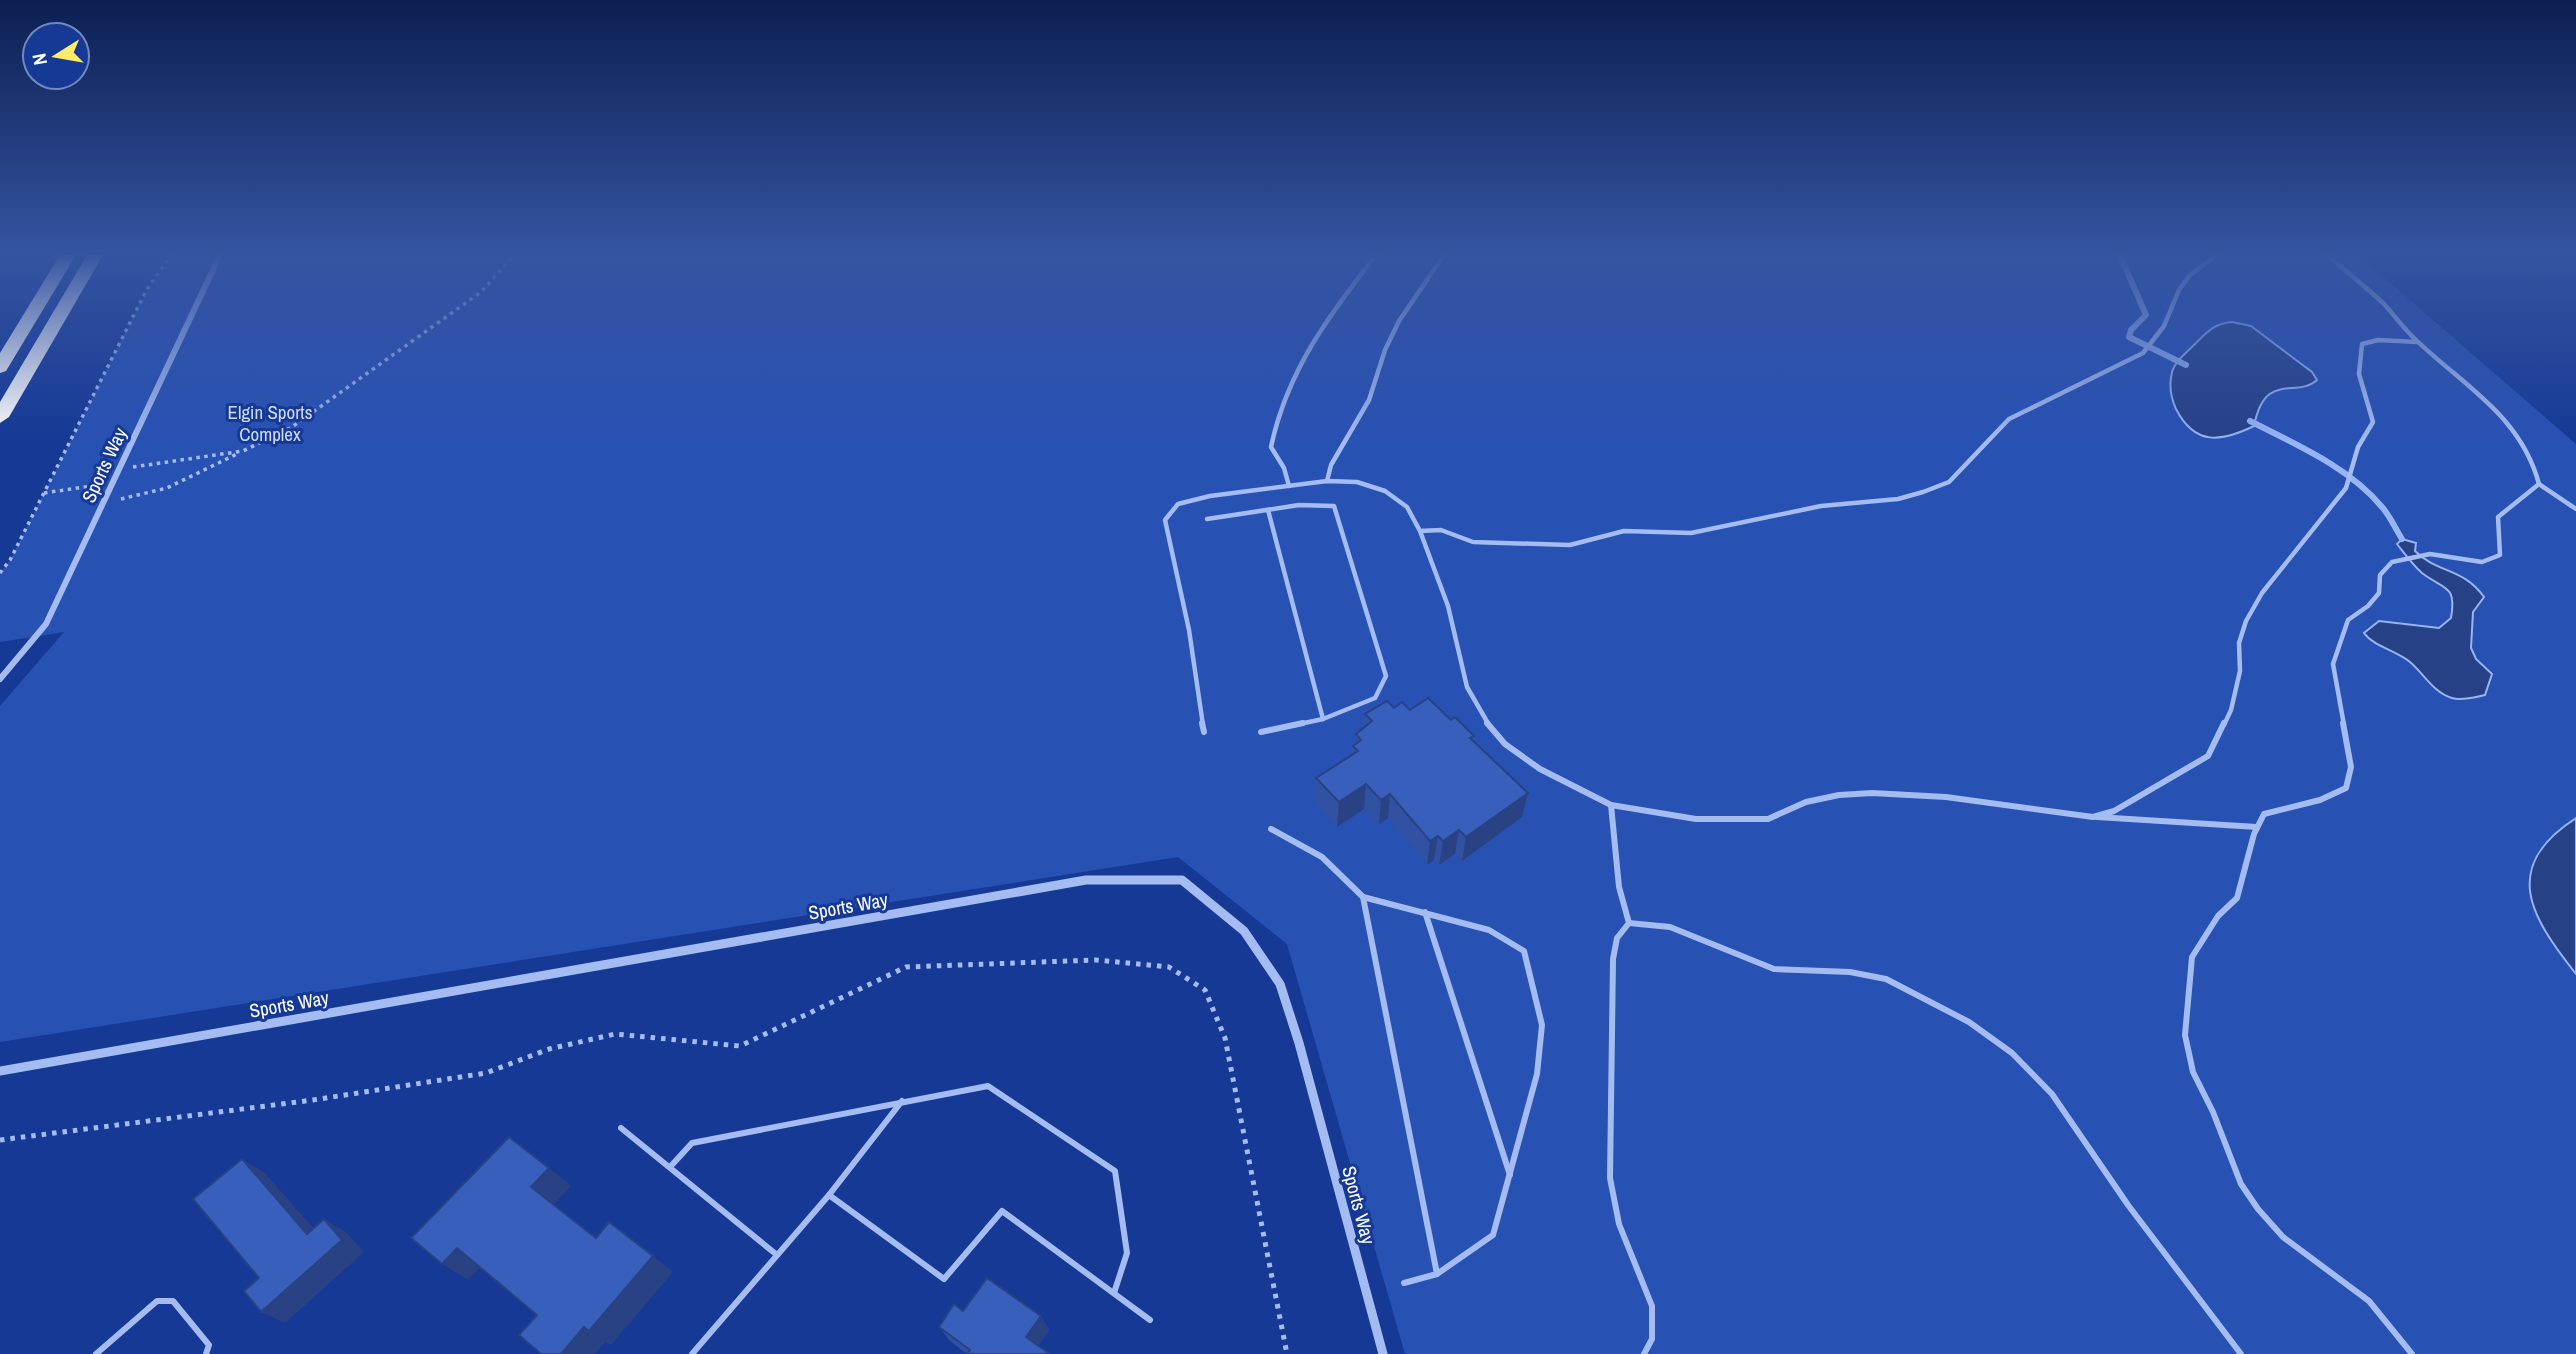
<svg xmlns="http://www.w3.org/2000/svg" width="2576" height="1354" font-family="'Archivo Narrow',sans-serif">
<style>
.green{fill:#2851b4}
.water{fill:#274187;stroke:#97b4f5;stroke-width:2}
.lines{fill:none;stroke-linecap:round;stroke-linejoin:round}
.stream{stroke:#97b4f5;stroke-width:6}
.path-far1{stroke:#a5bcf2;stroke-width:3.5;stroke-dasharray:3.5 4.5;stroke-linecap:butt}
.path{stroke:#a5bcf2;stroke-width:5;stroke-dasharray:4.5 6;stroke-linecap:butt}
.service-far1{stroke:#a5bcf2;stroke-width:4.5}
.service{stroke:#a5bcf2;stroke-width:6}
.minor-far1{stroke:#a5bcf2;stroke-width:6}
.minor{stroke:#a5bcf2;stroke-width:9}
.motorway{fill:#fff;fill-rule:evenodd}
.wall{fill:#3152a2}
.shaded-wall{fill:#284284}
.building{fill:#395fbc;stroke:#284284;stroke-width:2}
.labels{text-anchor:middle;stroke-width:6;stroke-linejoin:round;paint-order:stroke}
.park-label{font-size:19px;fill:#ccdbfc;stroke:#153995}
.street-label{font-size:19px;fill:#fff;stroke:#153995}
</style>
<rect width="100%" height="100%" fill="#153995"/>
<path class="green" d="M172 255H2358L2576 444V1354H1405L1287 944 1178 857 0 1042V706L64 632 0 642V573L10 560 147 289Z"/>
<g class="water">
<path d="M2232 322 2251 326 2312 372 2317 380C2296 399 2265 370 2254 426 2221 442 2195 446 2176 409 2171 398 2169 384 2172 372 2175 361 2188 351 2196 343 2209 330 2214 324 2232 322Z"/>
<path d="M2402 539 2416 543 2415 551C2437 573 2464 568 2484 597L2473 612 2471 648 2476 659 2492 674 2485 695C2475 697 2462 701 2452 698 2433 692 2424 674 2410 662 2396 650 2374 647 2364 633L2379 621 2439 628 2451 618C2457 584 2444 590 2422 573 2413 565 2405 554 2397 544Z"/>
<path d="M2576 818V974C2530 916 2500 867 2576 818Z"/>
</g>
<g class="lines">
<g class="stream">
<path d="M2120 255 2146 315 2131 330 2129 337 2186 365"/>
<path d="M2250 421C2295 444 2349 467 2382 507 2390 516 2395 528 2402 539"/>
</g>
<g class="path-far1">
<path d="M133 467 243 451 292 427 481 292 514 255"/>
<path d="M44 493 98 485"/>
<path d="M121 499 167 488 239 453"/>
<path d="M0 573 10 560 147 289 171 255"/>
</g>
<path class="path" d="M0 1140 313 1100 486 1073 549 1049 615 1034 740 1046 906 967 1096 960 1169 967 1205 990 1225 1038 1287 1354"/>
<g class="service-far1">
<path d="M2327 255C2346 271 2366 287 2384 304 2395 316 2404 329 2416 340 2464 386 2521 416 2539 484L2576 509"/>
<path d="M1327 481 1331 465 1369 400 1385 350 1399 321 1444 255"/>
<path d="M1289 486 1284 468 1271 447C1287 371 1329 315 1376 255"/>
<path d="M1268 510 1323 719"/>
<path d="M1207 519 1299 505 1334 506 1386 676 1375 698 1323 719 1295 725"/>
<path d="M1420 531 1441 530 1473 542 1570 545 1624 531 1691 533 1821 506 1898 499 1923 492 1949 482 2009 419 2143 353 2164 326 2179 290 2190 275 2217 255"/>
<path d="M1203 725 1189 630 1165 520 1178 504 1210 496 1327 481 1357 482 1385 491 1407 507 1420 531 1448 606 1467 687 1489 725"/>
<path d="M2224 725 2231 710 2240 671 2239 643 2246 621 2262 593 2346 488 2358 447 2373 422 2359 374 2362 344 2378 340 2417 342"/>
<path d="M2344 725 2333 664 2348 620 2368 606 2379 593 2380 575 2392 562 2430 554 2482 562 2500 555 2498 517 2539 484"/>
</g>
<g class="service">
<path d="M1202 723 1204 732"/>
<path d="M1487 723 1505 744 1540 769 1611 805 1696 819H1768L1806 802 1839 795 1872 793 1946 797 2093 817 2114 811 2208 756 2224 723"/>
<path d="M2343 723 2351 767 2346 788 2320 800 2264 814 2254 834 2237 898 2218 916 2192 957 2185 1035 2193 1072 2213 1112 2241 1184 2258 1209 2283 1237 2369 1301 2412 1354"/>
<path d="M1261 732 1303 723"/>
<path d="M1611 805 1619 887 1629 923"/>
<path d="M2097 817 2257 827"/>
<path d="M1271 829 1322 857 1363 897 1437 1274 1404 1283"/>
<path d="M1363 897 1489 930 1524 951 1542 1025 1537 1074 1493 1235 1437 1274"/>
<path d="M1425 912 1510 1175"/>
<path d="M1629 923 1670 927 1774 969 1850 972 1886 979 1969 1022 2012 1053 2052 1094 2128 1205 2241 1354"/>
<path d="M1629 923 1617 938 1613 959 1610 1178 1619 1224 1652 1306V1339L1644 1354"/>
<path d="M621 1128 777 1255"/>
<path d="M670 1167 692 1143 988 1086 1115 1171 1127 1253 1114 1293"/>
<path d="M829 1195 902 1101"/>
<path d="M96 1354 157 1301H173L209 1345 206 1354"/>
<path d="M692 1354 829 1195 944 1279 1002 1211 1150 1320"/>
</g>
<path class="minor-far1" d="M0 679 46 624 220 255"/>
<path class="minor" d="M0 1071 1086 880H1182L1244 931 1280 984 1299 1043 1383 1354"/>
<g class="motorway">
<path d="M60 255H76L6 371 0 373V353Z"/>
<path d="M87 255H103L9 417 0 423V402Z"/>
</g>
</g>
<g class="wall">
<path d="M1394 708 1410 710 1473 741 1522 817 1462 861 1455 854 1439 865 1434 860 1427 865 1388 818 1379 824 1364 809 1337 827 1316 803V778L1352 755 1353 746 1356 744V734L1365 727V714Z"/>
<path d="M963 1311 1041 1316 1049 1330 1038 1345 967 1354 950 1341 939 1327Z"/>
</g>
<g class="shaded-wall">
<path d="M0 255H13L3 272 0 274Z"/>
<path d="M1366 784 1364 809 1337 827 1339 802Z"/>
<path d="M1528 793 1522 817 1462 861 1466 837Z"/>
<path d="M1390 794 1388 818 1379 824 1381 800Z"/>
<path d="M1459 830 1455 854 1439 865 1443 841Z"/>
<path d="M1438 836 1434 860 1427 865 1430 841Z"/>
<path d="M242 1159 265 1173 330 1247 307 1234Z"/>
<path d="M549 1168 571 1186 554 1204 531 1187Z"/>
<path d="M324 1219 346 1232 364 1252 285 1323 261 1312Z"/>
<path d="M457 1248 483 1264 468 1280 442 1264Z"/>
<path d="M653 1256 673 1272 611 1345 605 1342 595 1354H561L584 1327Z"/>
<path d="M1041 1316 1049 1330 1035 1351 1026 1337Z"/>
</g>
<g class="building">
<path d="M1428 698 1451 720 1455 717 1474 736 1470 738 1528 793 1466 837 1459 830 1443 841 1438 836 1430 841 1390 794 1381 800 1366 784 1339 802 1316 778 1358 751 1353 746 1361 740 1356 734 1372 721 1365 714 1387 701 1394 708 1402 702 1410 710Z"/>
<path d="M509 1137 549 1168 531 1187 596 1238 609 1222 653 1256 589 1331 584 1327 561 1354H541L519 1335 537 1315 457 1248 442 1264 411 1238Z"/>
<path d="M242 1159 307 1234 324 1219 342 1240 261 1312 244 1291 259 1278 193 1199Z"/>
<path d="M987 1278 1041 1316 1026 1337 1050 1354H967L970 1350 939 1327 954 1304 963 1311Z"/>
</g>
<linearGradient id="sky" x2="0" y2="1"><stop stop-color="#0c1f52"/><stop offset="0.57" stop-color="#3554a0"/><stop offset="1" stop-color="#3554a0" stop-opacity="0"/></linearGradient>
<rect width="2576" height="444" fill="url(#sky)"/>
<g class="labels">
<g class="park-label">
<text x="270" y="419">Elgin Sports<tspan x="270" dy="22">Complex</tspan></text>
</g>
<g class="street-label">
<text transform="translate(104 465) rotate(-65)" y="7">Sports Way</text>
<text transform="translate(848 906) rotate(-10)" y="7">Sports Way</text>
<text transform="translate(289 1004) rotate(-10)" y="7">Sports Way</text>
<text transform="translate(1359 1205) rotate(75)" y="7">Sports Way</text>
</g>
</g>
<g transform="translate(56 56) rotate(259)"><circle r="33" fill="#153995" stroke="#7388bf" stroke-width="2"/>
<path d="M0-5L12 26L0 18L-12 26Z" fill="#ffeb66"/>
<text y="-10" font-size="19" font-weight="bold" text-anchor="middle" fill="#ffffff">N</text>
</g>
</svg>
